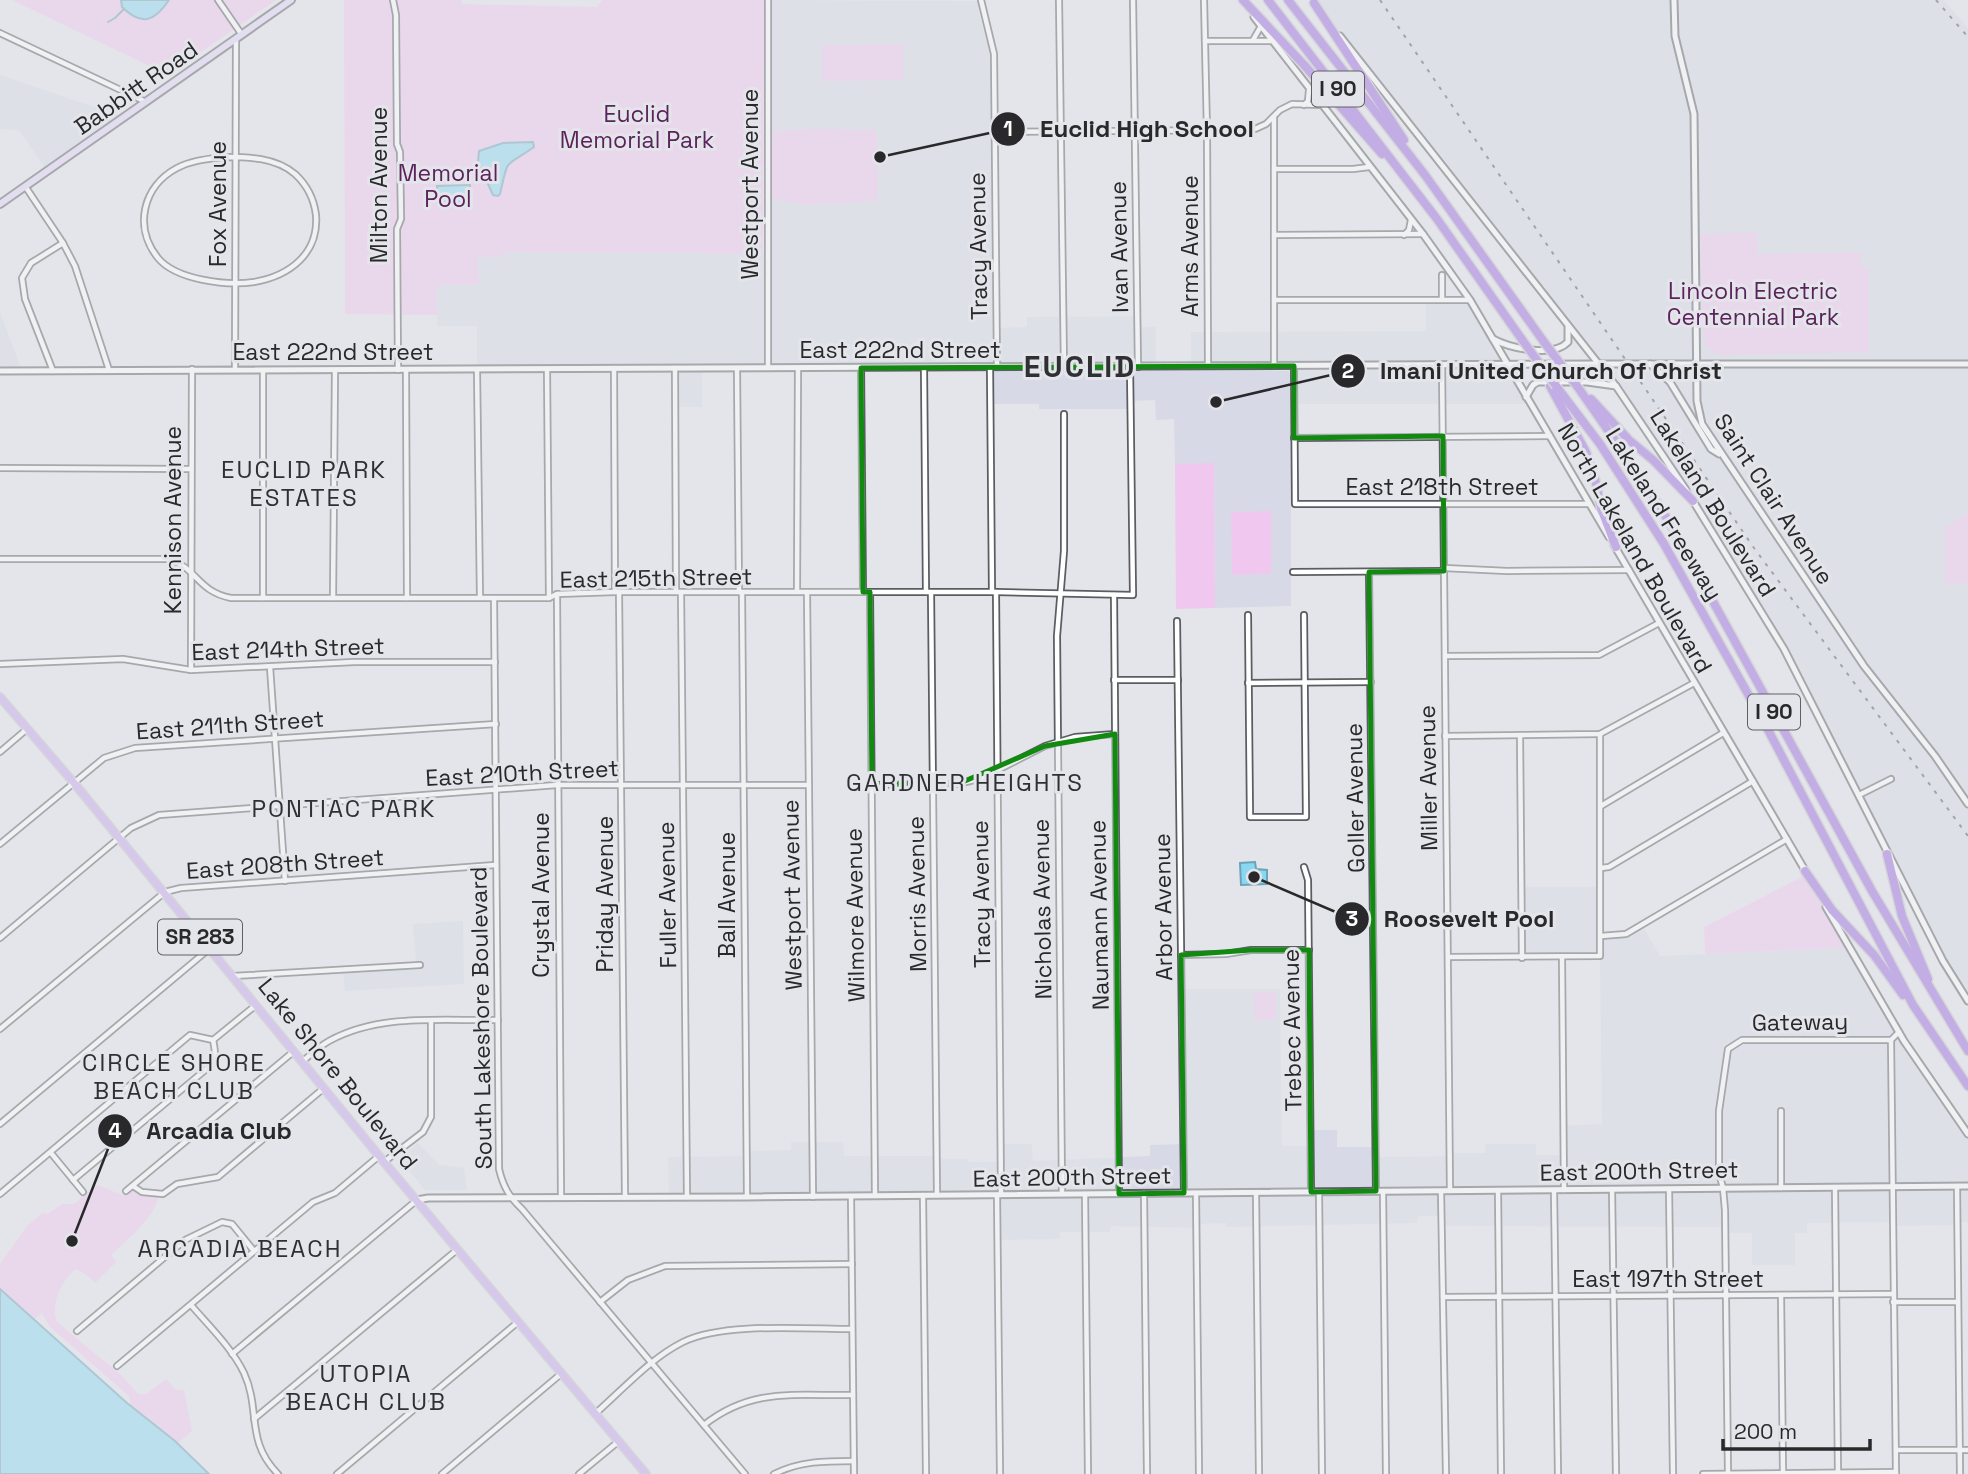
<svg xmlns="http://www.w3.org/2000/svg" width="1968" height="1474" font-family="'Space Grotesk',sans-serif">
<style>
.built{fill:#d7dae6}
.green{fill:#f0c7ee}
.water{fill:#8ad7f1;stroke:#6da3b6;stroke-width:2}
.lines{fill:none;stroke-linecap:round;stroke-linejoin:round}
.stream{stroke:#6da3b6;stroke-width:2}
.minor-casing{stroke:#5c5d62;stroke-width:8}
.tertiary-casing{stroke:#5c5d62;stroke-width:9}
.secondary-casing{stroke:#5c5d62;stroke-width:10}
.primary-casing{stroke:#c3c3c4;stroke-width:10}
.motorway-casing{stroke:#c3c3c4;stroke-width:11}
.minor{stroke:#fff;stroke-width:4.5}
.tertiary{stroke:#fff;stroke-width:5}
.secondary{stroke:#e1d2f6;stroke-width:6}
.primary{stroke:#c4a4ec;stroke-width:7}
.motorway{stroke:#9c68e0;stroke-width:8}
.rail{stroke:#565659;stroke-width:2;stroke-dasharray:3.5 7;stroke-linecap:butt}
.motorway-bridge-casing{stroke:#c3c3c4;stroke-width:11;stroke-linecap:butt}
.motorway-bridge{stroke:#9c68e0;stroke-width:8}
.marked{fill:none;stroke:#128a11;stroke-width:5;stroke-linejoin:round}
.labels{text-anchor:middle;stroke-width:6;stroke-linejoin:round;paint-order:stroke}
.shield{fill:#e4e5ea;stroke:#616164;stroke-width:2}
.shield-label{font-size:21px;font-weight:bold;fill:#29292b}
.street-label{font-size:23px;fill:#29292b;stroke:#e4e5ea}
.park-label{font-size:23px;fill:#5b225b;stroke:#e4e5ea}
.neighbourhood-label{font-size:24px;letter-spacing:2px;fill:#2f3034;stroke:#e4e5ea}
.district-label{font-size:30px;font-weight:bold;letter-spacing:2px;fill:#2f3034;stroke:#e4e5ea}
.leader{fill:none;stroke:#29292b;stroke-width:2.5}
.callout-dot{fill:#29292b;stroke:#e4e5ea;stroke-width:2.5}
.mark-label{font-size:21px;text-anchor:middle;font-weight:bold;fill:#fff}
.callout-label{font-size:24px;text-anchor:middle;font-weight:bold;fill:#29292b;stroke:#e4e5ea;stroke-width:6;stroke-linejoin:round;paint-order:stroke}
</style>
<rect width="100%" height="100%" fill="#e4e5ea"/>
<g class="built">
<path d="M771 0 978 1 979 14 990 54 994 336 993 359 990 364 773 365 771 359 769 184Z"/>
<path d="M1311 0H1944L1968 28V1001L1943 961 1784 649 1644 424Z"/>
<path d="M0 75 124 117 47 171 19 130 0 129Z"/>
<path d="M503 252 768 254V369L702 368V407H675V369L477 370V326H437V285H478V257H503Z"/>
<path d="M1426 299 1470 300 1530 404H1294V366H1250V370L1289 371 1291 375V606L1215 608 1214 464H1175L1174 419 1156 420 1155 400 1131 401V409H1039V404H990V367H996V328L1027 327V317L1138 316V327H1156V367L1191 366V332L1426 331Z"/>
<path d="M0 312 22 371H0Z"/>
<path d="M1522 887H1601V936L1626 934 1642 925 1660 956 1850 948 1904 1041 1968 1134V1222H1958V1225L1893 1226 1892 1222 1807 1223V1233H1795V1265H1752V1233H1725L1724 1227 1442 1226 1441 1216H1418L1417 1223 1226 1227V1223L1197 1224V1228L1111 1226 1110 1232H1060V1239L997 1240V1195L669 1197 668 1157 746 1156V1151L791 1150V1142H843L844 1156H937V1159H967L968 1162H1000L1001 1144H1032L1033 1161 1150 1156V1145L1183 1144 1184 1193 1282 1192V1188L1187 1189 1185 989H1280L1282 1146H1311V1130H1337V1147H1376L1377 1157 1449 1156 1450 1153H1485L1486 1144H1536V1155H1564V1126L1602 1124 1600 957 1522 958Z"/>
<path d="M463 921 464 984 345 991 343 970 416 965 413 924Z"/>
<path d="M418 1143 439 1165 464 1168 467 1190H425L399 1159Z"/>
</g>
<g class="green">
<path d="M12 0H276L168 75Z"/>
<path d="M344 0H461L462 4 597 7 602 0H764L763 254 503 252V257H478L479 285H437V315L345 314Z"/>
<path d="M903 44V80L822 81V45Z"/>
<path d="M818 129 877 130 878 201 805 205 769 198V131Z"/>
<path d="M1757 232 1758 254 1861 252 1862 267 1869 269V352L1718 355 1704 345 1700 234Z"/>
<path d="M1214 463 1215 608 1176 609 1175 464Z"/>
<path d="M1271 511V574L1232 575 1231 512Z"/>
<path d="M1968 512V584H1945V528Z"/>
<path d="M1808 874 1850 948 1705 954 1704 927Z"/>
<path d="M1276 992V1020H1255L1253 993Z"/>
<path d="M98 1185 122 1195 133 1186 137 1190 160 1194C153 1220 130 1237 111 1255L116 1262 95 1283 88 1276 76 1269C61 1281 50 1304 57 1322L122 1376 138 1394H146L166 1379 176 1390H184L192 1431 178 1443 130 1405 129 1396 50 1327 42 1313 33 1320 0 1289V1264L27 1226 42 1213 48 1214 62 1204H74Z"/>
</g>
<g class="water">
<path d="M121 0H169C155 21 142 27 122 7Z"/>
<path d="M533 142 534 147C503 169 509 156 500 194L498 196 493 195 478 162 479 151 503 143Z"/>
<path d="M470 185 471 202 437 203V186Z"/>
<path d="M1255 862 1256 869 1267 870V884L1241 885 1240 863Z"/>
<path d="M0 1289 127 1403 175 1441 209 1474H0Z"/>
</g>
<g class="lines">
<path class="stream" d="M108 22 115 18 124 9"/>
<defs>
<g id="minor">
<path d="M218 0 242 35"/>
<path d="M393 0 396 15 397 144 400 152 401 219 397 229 398 370"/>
<path d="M768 0V368"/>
<path d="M981 0 994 54 997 367"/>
<path d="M1059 0 1064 367"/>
<path d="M1133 0 1138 367"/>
<path d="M1204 0 1207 131 1208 366"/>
<path d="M0 33 146 102"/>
<path d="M1253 40 1261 26"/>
<path d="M1205 41H1271"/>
<path d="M1304 105 1308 101 1309 90"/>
<path d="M995 132 1241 130 1255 129 1266 124 1280 110 1292 104 1321 105"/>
<path d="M224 157C248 157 275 157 295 174 307 185 314 199 316 215 319 254 289 276 254 282 227 286 176 280 158 258 133 227 143 186 177 168 192 160 208 159 224 157Z"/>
<path d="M1274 169H1353L1369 167"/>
<path d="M25 186 63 243 75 266 109 370"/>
<path d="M1274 235 1423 234"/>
<path d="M1404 235 1409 230 1411 220"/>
<path d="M1442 299V275"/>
<path d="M1274 300H1470"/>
<path d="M1442 365 1450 1191"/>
<path d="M1274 366V118"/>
<path d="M1294 366 1295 504H1588"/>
<path d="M990 367 992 592"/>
<path d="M614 368 615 592"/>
<path d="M675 368 676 592"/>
<path d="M861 368 863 592"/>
<path d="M924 368 926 592"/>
<path d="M547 369 549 598"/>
<path d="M737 369 739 592"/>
<path d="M235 370 236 39"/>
<path d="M263 370V598"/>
<path d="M406 370 407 598"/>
<path d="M477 370 480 598"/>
<path d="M53 371 25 299 22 278 31 263 63 243"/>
<path d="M1294 438 1550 436"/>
<path d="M0 468 190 469"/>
<path d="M0 559H169C198 569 197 591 231 598H549L557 594 615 592H996L1133 595 1130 367"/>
<path d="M1444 568 1507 571 1629 570"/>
<path d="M1293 572 1444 571"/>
<path d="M1369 572 1376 1191"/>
<path d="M619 592 625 1196"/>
<path d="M681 592 687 1197"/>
<path d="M797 592 798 369"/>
<path d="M807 592 813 1197"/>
<path d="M870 592 875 1196"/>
<path d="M931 592 937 1195"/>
<path d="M996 592 1001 1195"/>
<path d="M742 593 747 1197"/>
<path d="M557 594 561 1196"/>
<path d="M1114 595 1119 1194"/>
<path d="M333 598 335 370"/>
<path d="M494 598 499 1169C503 1186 509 1197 522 1209L745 1474"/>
<path d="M1248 615 1250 817H1306L1304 615"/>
<path d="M1177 621 1184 1193"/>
<path d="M1445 656 1599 655 1659 623"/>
<path d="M0 664 123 659 191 670 354 662H495"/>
<path d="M270 667 285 881"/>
<path d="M191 670 192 369"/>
<path d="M1114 680H1178"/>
<path d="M1248 683 1371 682"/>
<path d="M1520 735 1522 958"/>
<path d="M1445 736 1600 734 1694 683"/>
<path d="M0 752 27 729"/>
<path d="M872 785 958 784 982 778 1045 746 1075 737 1115 734"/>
<path d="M1859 795 1891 779"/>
<path d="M1601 806 1723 733"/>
<path d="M0 844 104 758 135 748 496 724"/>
<path d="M1304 867 1308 880 1311 1192"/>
<path d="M1601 868 1609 867 1753 781"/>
<path d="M1601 936 1626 934 1787 839"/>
<path d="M0 938 131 828 159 815 557 785H809"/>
<path d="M1181 955 1226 954 1251 950H1309"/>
<path d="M1448 957 1600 956V734"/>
<path d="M1562 958 1564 1190"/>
<path d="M233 976 420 965"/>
<path d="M0 1029 165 892 181 888 495 865"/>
<path d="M213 1040 256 1005"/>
<path d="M303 1061C311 1054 320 1046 329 1041 380 1013 442 1021 498 1020"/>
<path d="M0 1124 209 949"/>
<path d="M51 1153 83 1192"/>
<path d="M384 1162 423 1132 431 1117V1021"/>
<path d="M73 1180 210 1066C217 1058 215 1050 213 1040"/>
<path d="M133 1186 142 1192 163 1194 177 1184 218 1177 324 1088"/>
<path d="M1957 1186 1960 1474"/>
<path d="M1835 1187 1838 1474"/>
<path d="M1781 1188V1111"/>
<path d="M1612 1189 1616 1474"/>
<path d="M1669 1189 1673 1474"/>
<path d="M1498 1190 1501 1474"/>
<path d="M1554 1190 1558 1474"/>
<path d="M126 1191 293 1052"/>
<path d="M1383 1191 1386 1474"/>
<path d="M1441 1191 1446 1474"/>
<path d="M1256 1192 1259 1474"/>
<path d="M1319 1192 1322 1474"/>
<path d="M1144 1193 1147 1474"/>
<path d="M1196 1193 1199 1474"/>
<path d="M0 1194 190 1035 213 1040"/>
<path d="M1062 1194 1057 636 1064 551V414"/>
<path d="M1085 1194 1088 1474"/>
<path d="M923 1195 926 1474"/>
<path d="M997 1195 1000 1474"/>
<path d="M851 1196 854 1474"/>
<path d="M1781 1295 1783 1473"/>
<path d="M1443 1297 1894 1294"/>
<path d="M600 1302 628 1280 665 1266 852 1264"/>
<path d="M1893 1302H1958"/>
<path d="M191 1305C209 1326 232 1348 244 1373 261 1410 245 1441 278 1474"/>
<path d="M77 1331 185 1240 222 1222 232 1224 254 1251"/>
<path d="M232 1354 417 1200"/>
<path d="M117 1366 313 1202 335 1193 379 1156"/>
<path d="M596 1413C623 1389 651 1358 683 1342 723 1322 806 1329 852 1329"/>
<path d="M254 1419 458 1249"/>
<path d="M704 1425C752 1387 796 1396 853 1395"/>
<path d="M1896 1450H1968"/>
<path d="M337 1474 518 1322"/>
<path d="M442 1474 562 1373"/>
<path d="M579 1474 619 1441"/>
<path d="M774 1474C800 1461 825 1461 854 1461"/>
<path d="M1703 1474 1896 1472"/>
<path d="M1728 1474 1725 1210 1723 1188 1719 1173V1111L1728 1049 1742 1040H1891"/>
<path d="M1896 1474 1891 1040 1899 1032"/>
</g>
<g id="tertiary">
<path d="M1674 0 1675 36 1694 114 1697 401 1702 424 1864 666 1935 756 1968 804"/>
<path d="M1254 17 1423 234 1470 300 1609 537"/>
<path d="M1340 36 1616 386 1686 490"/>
<path d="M1493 339C1510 348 1553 358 1568 342V327"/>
<path d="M1650 364 1670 382 1711 449 1719 454"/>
<path d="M0 371 1599 364H1968"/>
<path d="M1526 397 1533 385 1538 382H1587L1616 386"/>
<path d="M1693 501 1784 649 1943 961 1968 1001"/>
<path d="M1614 545 1806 872"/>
<path d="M1826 907 1904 1041 1968 1134"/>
<path d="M417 1200 428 1198 747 1197 1968 1186"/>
</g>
<path id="secondary" d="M0 204 291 0"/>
<path id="primary" d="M0 697 74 783 384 1162 646 1474"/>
<g id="motorway">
<path d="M1243 0 1305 66 1382 154"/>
<path d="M1268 0 1437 219 1523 341"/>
<path d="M1288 0 1425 175 1544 342"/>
<path d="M1314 3 1404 140"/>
<path d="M1550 386 1586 452 1595 479 1601 508 1616 547"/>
<path d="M1556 386 1600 444 1664 544 1767 728 1913 1005 1968 1086"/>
<path d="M1577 386 1642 479 1671 525 1872 891 1968 1051"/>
<path d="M1591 399 1629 440 1653 460 1693 501"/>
<path d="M1887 854 1902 916 1928 979"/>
<path d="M1805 871 1832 910 1874 955 1903 995"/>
</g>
</defs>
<use href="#minor" class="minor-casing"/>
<use href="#tertiary" class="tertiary-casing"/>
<use href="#secondary" class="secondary-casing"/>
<use href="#primary" class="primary-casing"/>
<use href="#motorway" class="motorway-casing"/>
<use href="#minor" class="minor"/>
<use href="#tertiary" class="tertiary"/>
<use href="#secondary" class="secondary"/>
<use href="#primary" class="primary"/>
<use href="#motorway" class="motorway"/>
<g class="rail">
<path d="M1380 0 1754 548 1968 836"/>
<path d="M1936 0 1968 37"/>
</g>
<defs>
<g id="motorway-bridge">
<path d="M1523 341 1556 386"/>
<path d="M1544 342 1577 386"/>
</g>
</defs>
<use href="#motorway-bridge" class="motorway-bridge-casing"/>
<use href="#motorway-bridge" class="motorway-bridge"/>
</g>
<path d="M0 0H1968V1474H0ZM1294 366V438L1443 436 1444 571 1369 572 1376 1191 1311 1192 1309 950H1251L1181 955 1184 1193 1119 1194 1115 734 1045 746 958 784 872 785 870 592H863L861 368Z" fill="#e4e5ea" fill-opacity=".55" fill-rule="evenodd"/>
<path class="marked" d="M1294 366V438L1443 436 1444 571 1369 572 1376 1191 1311 1192 1309 950H1251L1181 955 1184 1193 1119 1194 1115 734 1045 746 958 784 872 785 870 592H863L861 368Z"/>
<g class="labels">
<g class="shield">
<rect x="1312" y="71.5" width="52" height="35" rx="5"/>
<rect x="1748" y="694.5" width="52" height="35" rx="5"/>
<rect x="158" y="919.5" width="84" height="35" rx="5"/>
</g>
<g class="shield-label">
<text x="1338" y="96">I 90</text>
<text x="1774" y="719">I 90</text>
<text x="200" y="944">SR 283</text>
</g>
<g class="street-label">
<text transform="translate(136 88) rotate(-35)" y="8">Babbitt Road</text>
<text transform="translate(750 184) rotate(-90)" y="8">Westport Avenue</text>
<text transform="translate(379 185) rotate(-90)" y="8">Milton Avenue</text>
<text transform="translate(218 204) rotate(-90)" y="8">Fox Avenue</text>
<text transform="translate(978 246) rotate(-91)" y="8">Tracy Avenue</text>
<text transform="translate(1190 246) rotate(-90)" y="8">Arms Avenue</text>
<text transform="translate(1119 247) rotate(-91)" y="8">Ivan Avenue</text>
<text x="900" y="358">East 222nd Street</text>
<text x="333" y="360">East 222nd Street</text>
<text x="1442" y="495">East 218th Street</text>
<text transform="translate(1774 499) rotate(57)" y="8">Saint Clair Avenue</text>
<text transform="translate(1713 503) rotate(58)" y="8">Lakeland Boulevard</text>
<text transform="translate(1664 514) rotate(58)" y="8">Lakeland Freeway</text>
<text transform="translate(173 520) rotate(-90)" y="8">Kennison Avenue</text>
<text transform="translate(1635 548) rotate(60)" y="8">North Lakeland Boulevard</text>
<text transform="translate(656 578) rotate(-1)" y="8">East 215th Street</text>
<text transform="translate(288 649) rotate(-2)" y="8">East 214th Street</text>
<text transform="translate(230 725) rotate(-4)" y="8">East 211th Street</text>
<text transform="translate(522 773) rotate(-3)" y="8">East 210th Street</text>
<text transform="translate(1428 778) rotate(-91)" y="8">Miller Avenue</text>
<text transform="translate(1355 798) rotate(-91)" y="8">Goller Avenue</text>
<text transform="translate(285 864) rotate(-4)" y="8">East 208th Street</text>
<text transform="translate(605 894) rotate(-90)" y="8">Priday Avenue</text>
<text transform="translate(917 894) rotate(-91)" y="8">Morris Avenue</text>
<text transform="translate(981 894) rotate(-91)" y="8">Tracy Avenue</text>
<text transform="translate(541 895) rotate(-90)" y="8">Crystal Avenue</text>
<text transform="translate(667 895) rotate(-91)" y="8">Fuller Avenue</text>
<text transform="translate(727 895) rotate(-90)" y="8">Ball Avenue</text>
<text transform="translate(792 895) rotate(-91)" y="8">Westport Avenue</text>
<text transform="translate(1163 907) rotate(-91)" y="8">Arbor Avenue</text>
<text transform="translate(1042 909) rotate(-91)" y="8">Nicholas Avenue</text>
<text transform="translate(855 915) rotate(-91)" y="8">Wilmore Avenue</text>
<text transform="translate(1099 915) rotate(-91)" y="8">Naumann Avenue</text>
<text transform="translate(481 1018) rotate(-91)" y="8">South Lakeshore Boulevard</text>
<text transform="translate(1800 1022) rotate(-1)" y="8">Gateway</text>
<text transform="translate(1292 1030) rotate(-91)" y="8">Trebec Avenue</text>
<text transform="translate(338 1074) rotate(51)" y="8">Lake Shore Boulevard</text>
<text transform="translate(1639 1171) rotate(-1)" y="8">East 200th Street</text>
<text transform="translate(1072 1177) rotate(-1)" y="8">East 200th Street</text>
<text x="1668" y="1287">East 197th Street</text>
</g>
<g class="park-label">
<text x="637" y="122">Euclid<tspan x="637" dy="26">Memorial Park</tspan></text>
<text x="448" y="181">Memorial<tspan x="448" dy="26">Pool</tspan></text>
<text x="1753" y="299">Lincoln Electric<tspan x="1753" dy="26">Centennial Park</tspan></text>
</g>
<g class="neighbourhood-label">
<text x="304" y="478">EUCLID PARK<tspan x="304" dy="28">ESTATES</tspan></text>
<text x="965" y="791">GARDNER HEIGHTS</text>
<text x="344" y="817">PONTIAC PARK</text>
<text x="174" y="1071">CIRCLE SHORE<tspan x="174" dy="28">BEACH CLUB</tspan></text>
<text x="240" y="1257">ARCADIA BEACH</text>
<text x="366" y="1382">UTOPIA<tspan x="366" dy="28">BEACH CLUB</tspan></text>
</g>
<g class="district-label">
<text x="1080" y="377">EUCLID</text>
</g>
</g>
<path class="leader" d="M880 157L1008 129M1216 402L1348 371M1254 877L1352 919M72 1241L115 1131"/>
<g class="callout-dot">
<circle cx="880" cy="157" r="7"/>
<circle cx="1216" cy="402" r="7"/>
<circle cx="1254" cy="877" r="7"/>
<circle cx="72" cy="1241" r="7"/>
<circle cx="1008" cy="129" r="18"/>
<circle cx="1348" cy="371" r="18"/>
<circle cx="1352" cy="919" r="18"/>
<circle cx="115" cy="1131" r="18"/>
</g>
<g class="mark-label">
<text x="1008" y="136">1</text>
<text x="1348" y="378">2</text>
<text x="1352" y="926">3</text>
<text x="115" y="1138">4</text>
</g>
<g class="callout-label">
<text x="1147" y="137">Euclid High School</text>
<text x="1551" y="379">Imani United Church Of Christ</text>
<text x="1469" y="927">Roosevelt Pool</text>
<text x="219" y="1139">Arcadia Club</text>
</g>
<path d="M1723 1439v10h147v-10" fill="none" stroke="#29292b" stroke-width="3.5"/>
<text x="1734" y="1439" font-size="21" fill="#29292b" stroke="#e4e5ea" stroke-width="5" paint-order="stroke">200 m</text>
</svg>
